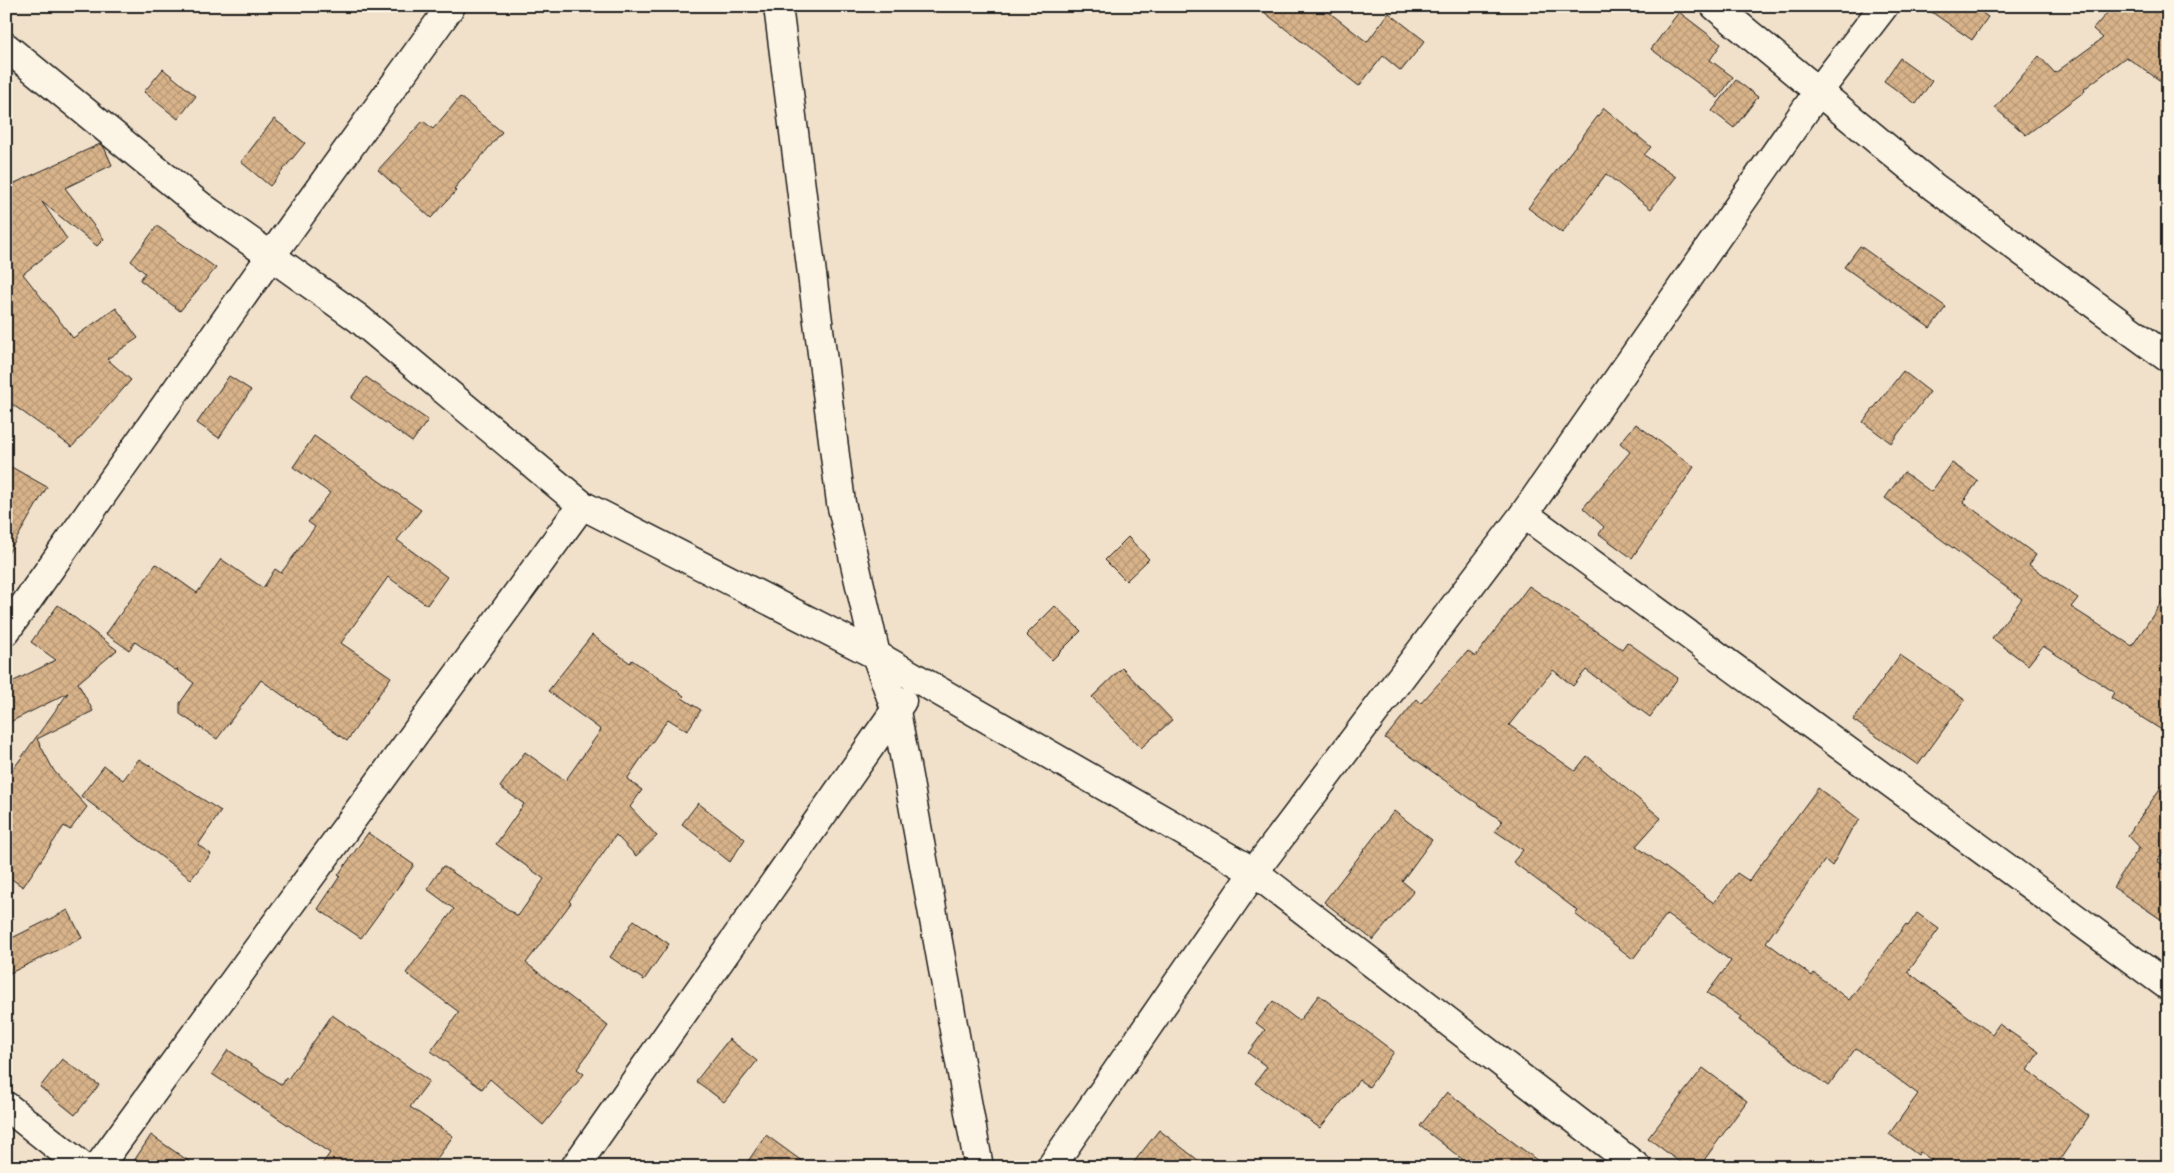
<svg xmlns="http://www.w3.org/2000/svg" width="2174" height="1173" font-family="Caveat,sans-serif">
<style>
.building{fill:url(#building-cross-hatch);stroke:#1c1c1c}
.lines{fill:none;stroke-linecap:round;stroke-linejoin:round}
.street-casing{stroke:#1c1c1c;stroke-width:31}
.street{stroke:#fcf5e5;stroke-width:28}
</style>
<defs>
<pattern id="building-cross-hatch" width="8" height="8" patternUnits="userSpaceOnUse" patternTransform="scale(1.25)"><rect width="8" height="8" fill="#d8b38a"/><path d="M0 0l8 8M0 8l8-8" fill="none" stroke="#b99976"/></pattern>
</defs>
<rect width="100%" height="100%" fill="#f1e1ca"/>
<filter id="ink" filterUnits="userSpaceOnUse"><feTurbulence type="fractalNoise" baseFrequency=".02" numOctaves="2"/><feDisplacementMap in="SourceGraphic" scale="10" xChannelSelector="R" yChannelSelector="G"/><feConvolveMatrix kernelMatrix="1 2 1 2 8 2 1 2 1" color-interpolation-filters="sRGB"/></filter>
<g filter="url(#ink)">
<g class="building">
<path d="M1256 6H1321L1367 42 1389 13 1425 41 1401 71 1383 56 1359 86Z"/>
<path d="M1923 6H1973L1988 17 1972 40Z"/>
<path d="M2113 6H2168V86L2126 57 2084 89 2085 91 2026 135 1995 108 2039 56 2055 73 2103 38 2093 29Z"/>
<path d="M1679 12 1721 44 1710 60 1733 77 1718 98 1651 49Z"/>
<path d="M1900 58 1932 81 1916 104 1884 81Z"/>
<path d="M163 69 196 96 178 119 144 92Z"/>
<path d="M1736 80 1758 97 1734 128 1712 111Z"/>
<path d="M460 97 502 132 454 189 456 191 431 218 378 170 423 121 433 129Z"/>
<path d="M1604 108 1651 147 1644 155 1676 177 1651 209 1606 174 1562 233 1528 208Z"/>
<path d="M274 119 305 143 270 186 241 162Z"/>
<path d="M100 144 104 147 112 165 65 188 104 239 97 246 42 202 67 239 23 274 73 338 116 308 138 338 107 359 131 380 72 447 6 400V187Z"/>
<path d="M157 226 216 268 180 311 140 280 145 273 131 261Z"/>
<path d="M1860 246 1946 307 1930 328 1844 267Z"/>
<path d="M1903 371 1930 392 1891 443 1863 422Z"/>
<path d="M229 376 251 390 219 438 197 423Z"/>
<path d="M366 377 428 420 412 442 351 398Z"/>
<path d="M1636 424 1694 467 1632 558 1599 534 1604 527 1583 508 1630 452 1620 443Z"/>
<path d="M314 436 421 510 397 540 447 577 427 605 388 577 341 643 391 677 347 741 261 680 217 739 180 714V703L194 683 177 671 178 669 175 670 135 642 129 650 106 634 156 564 197 593 221 559 263 588 275 569 281 573 315 527 308 522 330 493 293 467Z"/>
<path d="M1952 463 1978 481 1963 502 2036 555 2029 565 2078 598 2071 607 2132 646 2168 593V734L2111 698 2114 692 2043 646 2028 665 1992 638 2022 599 1885 498 1904 472 1931 492Z"/>
<path d="M6 464 47 487 6 557Z"/>
<path d="M1128 537 1149 559 1126 581 1105 560Z"/>
<path d="M1529 586 1622 649 1627 642 1678 678 1650 717 1586 670 1573 686 1553 670 1509 725 1575 771 1587 756 1661 818 1636 846 1714 903 1737 873 1749 881 1818 788 1860 820 1851 830 1832 866 1825 860 1766 942 1812 976 1814 973 1849 1000 1906 924 1908 926 1917 913 1939 929 1908 972 1992 1034 1999 1024 2039 1052 2027 1070 2089 1116 2055 1167H1941L1920 1152 1918 1155 1889 1134 1918 1094 1856 1048 1828 1086 1739 1020 1741 1017 1707 993 1731 961 1667 914 1633 959 1575 914 1578 911 1513 862 1523 850 1495 831 1502 821 1385 738 1417 699 1421 703 1468 651 1475 657Z"/>
<path d="M58 605 117 650 78 683 93 711 37 739 54 771 87 807 70 830 64 826 23 887 6 875V779L68 693 6 724V685L56 660 31 642Z"/>
<path d="M1055 606 1081 631 1052 660 1026 635Z"/>
<path d="M592 635 630 663 632 660 664 682 684 696 682 698 701 710 687 731 668 719 627 779 642 790 630 807 657 836 636 856 616 835 569 901 571 903 526 963 608 1026 577 1069 584 1074 543 1125 490 1079 482 1089 431 1051 459 1012 406 973 454 909 427 889 443 866 518 916 544 879 496 844 524 804 500 787 525 752 565 781 601 730 548 691Z"/>
<path d="M1900 655 1965 700 1918 765 1853 720Z"/>
<path d="M1122 668 1172 720 1141 748 1092 697Z"/>
<path d="M139 759 221 811 198 845 211 854 191 879 81 796 104 766 123 780Z"/>
<path d="M2168 777V846L2157 861 2168 868V924L2113 887 2139 848 2142 850 2128 835Z"/>
<path d="M698 803 745 839 730 862 682 824Z"/>
<path d="M1394 811 1432 840 1402 881 1414 891 1373 940 1324 902Z"/>
<path d="M368 833 414 865 361 938 318 909 340 876 338 875Z"/>
<path d="M68 910 82 938 6 975V941Z"/>
<path d="M634 920 669 944 644 980 610 957Z"/>
<path d="M1319 995 1394 1052 1369 1087 1359 1080 1320 1128 1255 1083 1267 1067 1248 1053 1265 1030 1256 1023 1273 1001 1299 1021Z"/>
<path d="M332 1015 429 1081 410 1107 453 1136 431 1167H320L330 1153 212 1074 228 1050 282 1085 286 1078 288 1079Z"/>
<path d="M729 1039 757 1061 724 1102 696 1081Z"/>
<path d="M62 1059 99 1085 75 1115 40 1087Z"/>
<path d="M1703 1068 1747 1101 1699 1167H1686L1648 1138Z"/>
<path d="M1447 1092 1546 1167H1472L1420 1126Z"/>
<path d="M1159 1130 1207 1167H1130Z"/>
<path d="M151 1135 197 1167H130Z"/>
<path d="M766 1135 810 1167H744Z"/>
</g>
<g class="lines">
<defs>
<g id="street">
<path d="M778 6 841 503 876 655 896 711 979 1167"/>
<path d="M1715 6 1934 187 2168 358"/>
<path d="M6 47 202 207 358 318 582 505 876 655 1254 872 1637 1167"/>
<path d="M1524 514 2168 986"/>
<path d="M6 631 271 256 451 6"/>
<path d="M6 1106 83 1167"/>
<path d="M98 1167 582 505"/>
<path d="M575 1167 902 701"/>
<path d="M1051 1167 1254 872 1524 514 1818 92 1884 6"/>
</g>
</defs>
<use href="#street" class="street-casing"/>
<use href="#street" class="street"/>
</g>
</g>
<rect width="2174" height="1173" fill="none" stroke="#fcf5e5" stroke-width="25"/>
<rect x="12" y="12" width="2149" height="1148" fill="none" stroke="#1c1c1c" stroke-width="2" filter="url(#ink)"/>
</svg>
